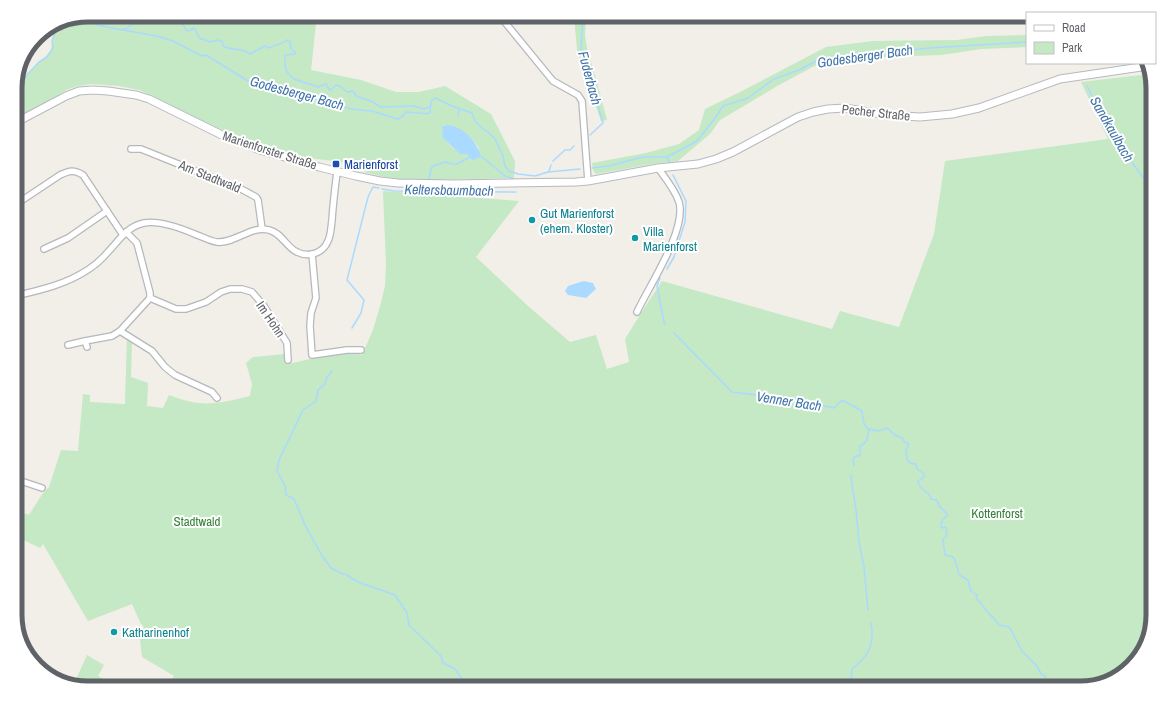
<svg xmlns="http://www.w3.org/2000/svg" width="1168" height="703" font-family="'Archivo Narrow',sans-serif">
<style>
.green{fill:#c5e8c5;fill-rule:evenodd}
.water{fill:#aadaff}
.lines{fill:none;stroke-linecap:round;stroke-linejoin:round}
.stream{stroke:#aadaff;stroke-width:1.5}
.minor-casing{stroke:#b5b8bc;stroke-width:8}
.secondary-casing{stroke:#b6babf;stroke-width:9}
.minor{stroke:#fff;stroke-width:5.5}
.secondary{stroke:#fff;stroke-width:7}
.transit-dot{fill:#1a4fb4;stroke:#fff;stroke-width:1.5}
.culture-dot{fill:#0f9aa8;stroke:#fff;stroke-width:1.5}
.labels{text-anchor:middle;stroke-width:4;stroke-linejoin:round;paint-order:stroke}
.street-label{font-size:13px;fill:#5f6368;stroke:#fff}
.transit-label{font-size:13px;fill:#164399;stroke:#fff;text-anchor:start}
.culture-label{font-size:13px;fill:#0d838f;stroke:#fff;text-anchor:start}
.park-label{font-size:13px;fill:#348238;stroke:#fff}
.water-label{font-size:14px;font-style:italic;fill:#4174aa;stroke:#fff}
.rim{fill:none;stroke:#5f6368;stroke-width:5}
</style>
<rect width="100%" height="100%" fill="#f1efe8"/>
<g class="green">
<path d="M88 15H258L263 16 272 15H317L311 70 361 80 396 92H419L445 86 491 114 515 161 514 178 438 180 400 179 380 176 368 173 341 162 294 156 255 143 238 137 198 119 151 95 139 90 119 86 91 84 78 86 68 89 15 120V96L19 91 20 83 24 77 36 65 45 57 51 50 54 30 57 28 58 22 60 20ZM465 133 473 140 479 148 472 160 467 154 454 149 443 138Z"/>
<path d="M574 15H586L585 36 588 53 593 68 607 120 601 121 577 50Z"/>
<path d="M1027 35V47L982 49 941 55 885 57 822 62 779 85 720 120 710 134 678 161 652 164 596 174 593 170 592 163 646 153 679 144 699 130 705 109 744 90 826 47 873 41 957 40 986 36Z"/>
<path d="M1150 74 1153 83V615L1143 652 1116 678 1080 688H166L174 676 142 657 139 630 144 628 142 624H141L132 604 88 621 43 544 40 548 15 536V525L23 513 29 515 43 493 49 487 61 450 78 451 83 394 90 395V402L125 404 127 338 132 342 131 377 148 383 147 406 163 408 169 395C201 408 218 404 250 396L252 384 246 363 253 357 285 354 286 362 288 364 345 351 362 355 373 330 381 303 385 286 386 264 383 191 519 201 476 257 528 306 570 342 596 335 607 369 629 362 625 339 641 313 662 281 832 329 840 311 899 327 934 234 945 161 1108 139 1081 82Z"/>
<path d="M87 655 104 665 98 676 119 688H88L74 684Z"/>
</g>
<g class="water">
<path d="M447 125C464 127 477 141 481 157L472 160 467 154H460L443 138 442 127Z"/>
<path d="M584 281 593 283 596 289 586 298 568 295 565 291 568 286Z"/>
</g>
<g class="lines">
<g class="stream">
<path d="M583 15 581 49 603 123 590 135"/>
<path d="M146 22 154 19 161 22 166 20C168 21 170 22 173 22 179 24 184 22 186 30L188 31 191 30 193 28 195 29 199 38 210 42 218 40 222 41 223 46C233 52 241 46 250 54L265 46 269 48C275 45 282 44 287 40L290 41 291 49 295 52V54L285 55V66L287 72 294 79 318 87 326 84 329 90 332 89 336 85 340 86 347 92 353 91 356 96 373 102 381 107 414 106 424 109 431 106"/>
<path d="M124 30 133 24 138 23"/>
<path d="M1087 86 1104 121 1109 127 1123 153 1131 161 1153 191"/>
<path d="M15 97 19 94 20 84 26 76 39 62 47 57 53 48 52 41 55 32 58 28 70 22 82 19 101 26 157 36 173 41 202 56 206 55 253 84 278 88 299 94 298 96 310 99H321L351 109 372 111 398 119 403 116 406 112C414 112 423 115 430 113L431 101 435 98 452 106 472 113 475 121 483 129 489 133 495 139 503 156 505 166 509 171 518 174 535 176 548 172 580 169"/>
<path d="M458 116 459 110"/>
<path d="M481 156 505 176 514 179"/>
<path d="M667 157 669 163"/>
<path d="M553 161 565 150H570L574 146"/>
<path d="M592 168 609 166 642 157H667L697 141 715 118 723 106 748 98 774 79 799 70 820 59 930 48 1027 42"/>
<path d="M549 171 551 165"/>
<path d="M429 180 431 169 433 166 445 162 452 164H457L470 157"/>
<path d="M382 189 394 191 516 192"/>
<path d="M667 269 674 257 685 222 686 201 673 175"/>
<path d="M660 278 657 286 664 322 665 324"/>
<path d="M352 328 361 313 364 300 347 280 368 197 373 187 379 188"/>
<path d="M674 333 732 392 798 400 834 408 842 400 862 411 864 424 868 429 878 431 887 428 895 435 902 438 904 442 908 443V447L906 449C907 458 905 463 916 464L917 469 924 474V477L918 481C919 486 923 491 928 493L931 499 937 500C939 509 942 507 947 514V516C943 518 941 522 941 527L943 528 945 527 947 529 946 537 943 539 945 555 948 556H951L954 558C955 563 959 569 958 573L961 576 968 580 971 591 977 595 976 598C980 602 983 606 986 610 990 616 996 619 999 625L1009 627 1011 630 1022 651 1036 665 1042 675H1044L1048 683 1054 684 1063 688"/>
<path d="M332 371 326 379 325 384 318 390 316 401 303 410 279 460 277 471 285 486 286 495 294 499 305 525 321 554 331 568 343 574"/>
<path d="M854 466 853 460 854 457 860 455V446C867 443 868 437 869 429"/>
<path d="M851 475 852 485 856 510 859 542 864 567 868 610"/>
<path d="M345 574 358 582 395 595 407 613 409 625 441 656 443 663 455 669 469 688"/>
<path d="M843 685 851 682 852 669C869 656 875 644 871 623"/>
</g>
<defs>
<g id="minor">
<path d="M499 15 553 81 578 95 582 101 588 181"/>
<path d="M131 149H141L243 190 256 197 258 200 262 229"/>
<path d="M15 205 60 175C69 171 73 169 83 175L123 235"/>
<path d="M44 249 68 238 107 211"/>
<path d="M312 254 316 298 311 313 310 326 312 355 347 350H361"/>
<path d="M15 296C41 290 67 284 89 269 95 265 102 259 107 253 118 242 127 226 144 223 159 220 183 229 197 235 203 237 210 241 217 242 234 244 251 225 269 230 282 233 286 247 297 252 309 258 323 253 328 241 331 235 331 227 332 220 333 204 335 188 337 172"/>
<path d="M150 298 176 309H186L206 302 221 292 230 289H242L252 292 264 306 287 343 288 360"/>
<path d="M637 312C649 286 687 230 679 202 675 190 666 179 658 168"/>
<path d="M120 331 152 351 165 367 175 375 212 392 217 398"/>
<path d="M68 345 85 341"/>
<path d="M87 347 85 341 112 336 120 331 150 298V293L137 243 126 232"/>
<path d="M15 479 42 488"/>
</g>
<path id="secondary" d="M15 123 66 96 79 91 93 90 108 91 136 95 149 99 228 138 260 150 319 167 356 176 380 181 398 183 454 184 576 182 588 181 658 168 698 164 716 159 733 152 798 117 813 112 828 109 845 108 887 115 920 117 952 114 979 108 1060 79 1148 66"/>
</defs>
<use href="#minor" class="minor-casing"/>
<use href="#secondary" class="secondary-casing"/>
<use href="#minor" class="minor"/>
<use href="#secondary" class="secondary"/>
</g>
<rect class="transit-dot" x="332" y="160" width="8" height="8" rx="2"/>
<g class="culture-dot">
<circle cx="532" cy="220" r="4"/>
<circle cx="635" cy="238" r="4"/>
<circle cx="114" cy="632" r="4"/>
</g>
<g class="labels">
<g class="street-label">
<text transform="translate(876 112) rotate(6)" y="5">Pecher Straße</text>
<text transform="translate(270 150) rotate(18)" y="5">Marienforster Straße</text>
<text transform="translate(210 176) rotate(22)" y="5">Am Stadtwald</text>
<text transform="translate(271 319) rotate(56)" y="5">Im Hohn</text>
</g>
<g class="transit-label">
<text x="344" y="169">Marienforst</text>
</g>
<g class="culture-label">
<text x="540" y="218">Gut Marienforst<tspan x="540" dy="15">(ehem. Kloster)</tspan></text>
<text x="643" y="236">Villa<tspan x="643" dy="15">Marienforst</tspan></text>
<text x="122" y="637">Katharinenhof</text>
</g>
<g class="park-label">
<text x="997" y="518">Kottenforst</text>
<text x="197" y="526">Stadtwald</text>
</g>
<g class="water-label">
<text transform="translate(865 56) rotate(-8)" y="5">Godesberger Bach</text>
<text transform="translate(590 78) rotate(75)" y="5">Fuderbach</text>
<text transform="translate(297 93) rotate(15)" y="5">Godesberger Bach</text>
<text transform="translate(1112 129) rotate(60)" y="5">Sandkaulbach</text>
<text transform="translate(449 190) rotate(1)" y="5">Keltersbaumbach</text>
<text transform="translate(789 401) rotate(9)" y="5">Venner Bach</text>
</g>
</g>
<path d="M0 0H1168V703H0ZM88 22H1080A66 66 0 0 1 1146 88V615A66 66 0 0 1 1080 681H88A66 66 0 0 1 22 615V88A66 66 0 0 1 88 22Z" fill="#fff" fill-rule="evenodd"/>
<path class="rim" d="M88 22H1080A66 66 0 0 1 1146 88V615A66 66 0 0 1 1080 681H88A66 66 0 0 1 22 615V88A66 66 0 0 1 88 22Z"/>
<rect x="1026" y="12" width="130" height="52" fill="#ffffff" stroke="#bfc1c3"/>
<rect x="1034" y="25" width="20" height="6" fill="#ffffff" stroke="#bfc1c3"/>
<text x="1062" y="32" font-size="12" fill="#5f6368">Road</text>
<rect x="1034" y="42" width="20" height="12" fill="#c5e8c5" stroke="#bfc1c3"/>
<text x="1062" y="52" font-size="12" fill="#5f6368">Park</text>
</svg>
